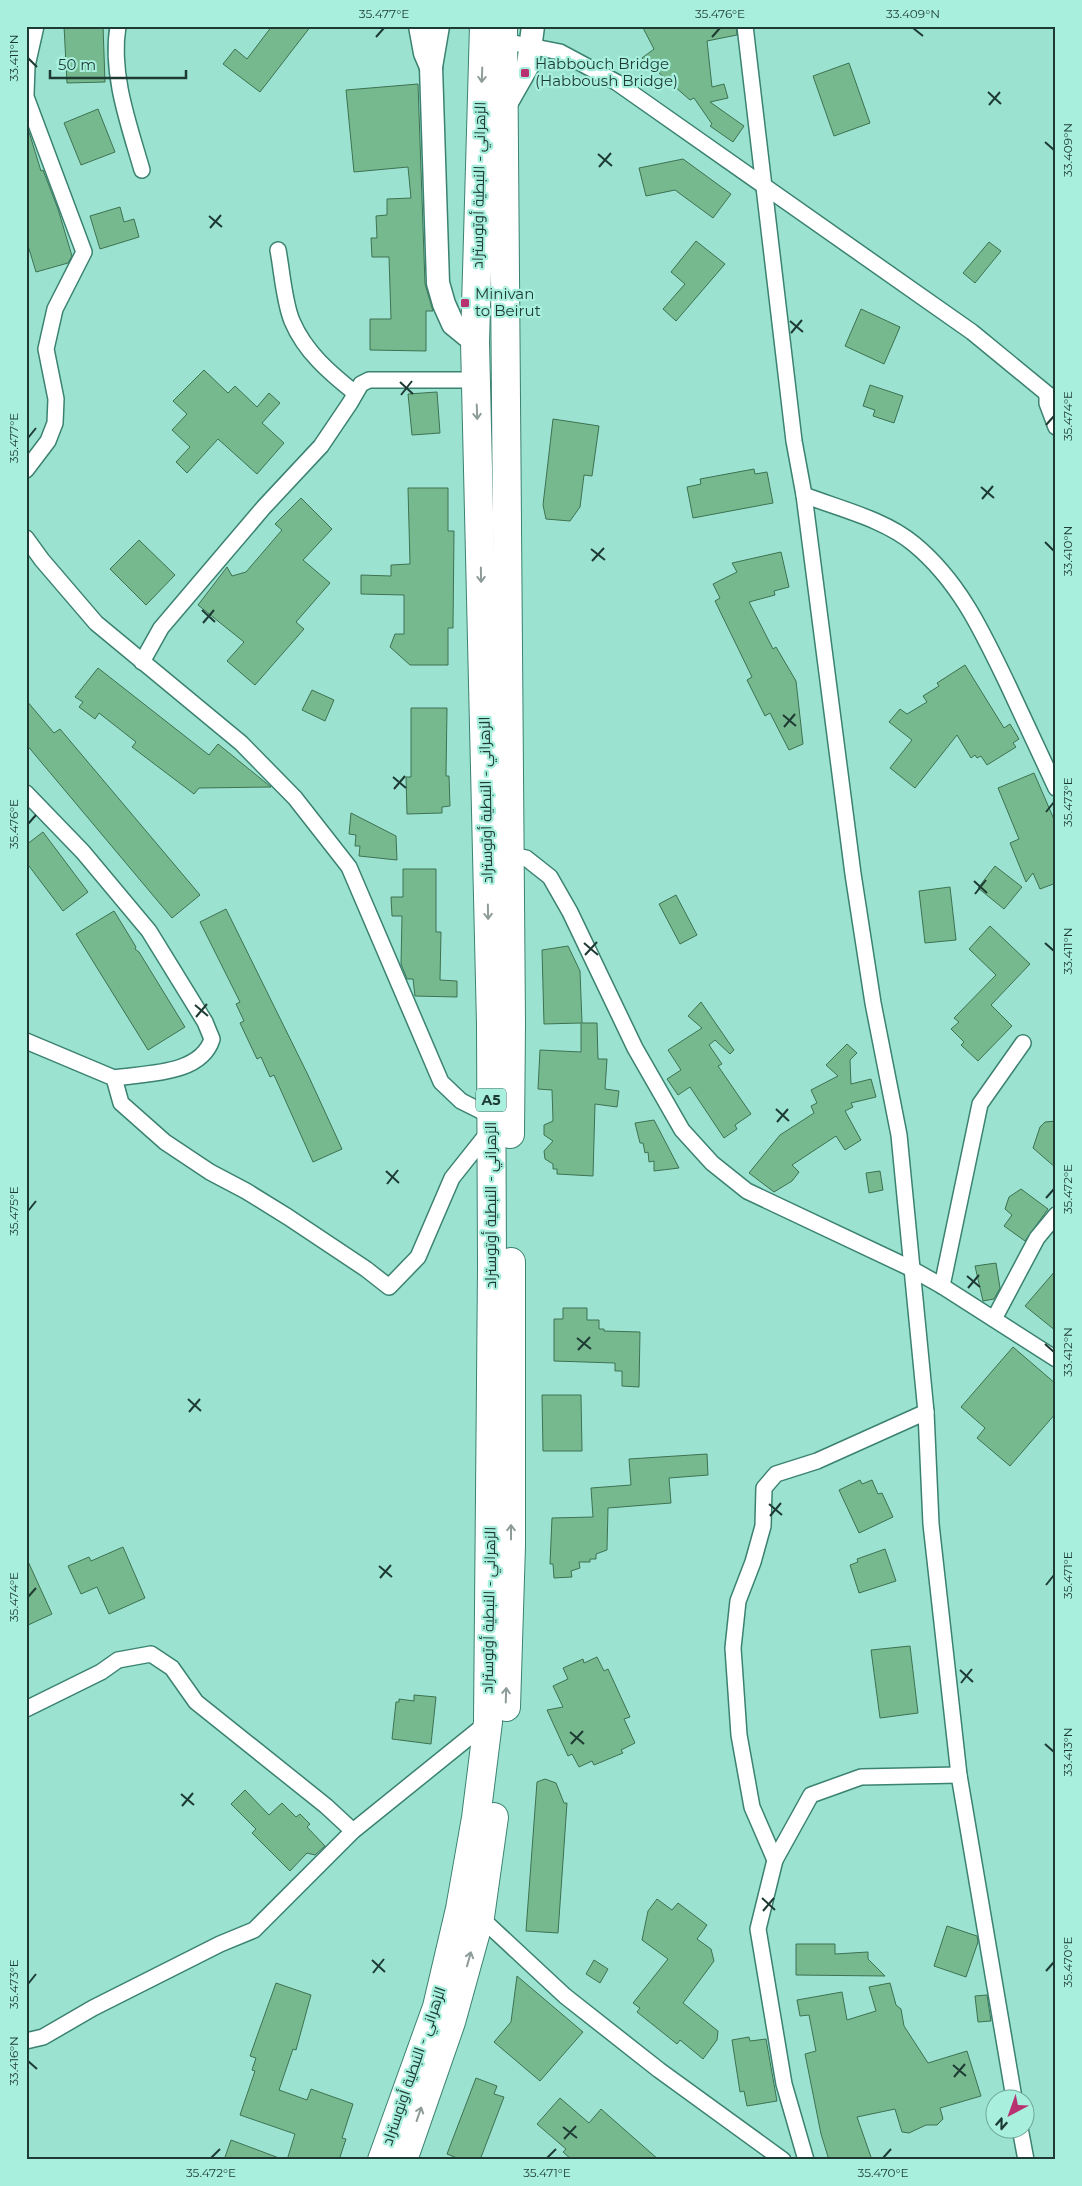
<svg xmlns="http://www.w3.org/2000/svg" width="1082" height="2186" font-family="Montserrat,Cairo,sans-serif">
<style>
.building{fill:#77b98f;stroke:#3d7252}
.lines{fill:none;stroke-linecap:round;stroke-linejoin:round}
.street-casing{stroke:#3b8271;stroke-width:18}
.secondary-casing{stroke:#3b8271;stroke-width:25}
.highway-casing{stroke:#3b8271;stroke-width:30}
.street{stroke:#fff;stroke-width:15}
.secondary{stroke:#fff;stroke-width:22}
.highway{stroke:#fff;stroke-width:28}
.oneway{stroke:#8e9c99}
.ticks{fill:none;stroke:#1d3a33;stroke-width:2}
.poi-dot{fill:#b83171;stroke:#a8f0dd;stroke-width:2}
.labels{text-anchor:middle;stroke-width:4.5;stroke-linejoin:round;paint-order:stroke}
.shield{fill:#a8f0dd;stroke:#477166;stroke-width:1}
.shield-label{font-size:14px;font-weight:bold;fill:#1d3a33}
.poi-label{font-size:15px;fill:#1d3a33;stroke:#a8f0dd;text-anchor:start}
.street-label{font-size:15px;fill:#1d3a33;stroke:#a8f0dd}
.neatline{fill:none;stroke:#1d3a33;stroke-width:2}
.ticks-label{font-size:12px;text-anchor:middle;fill:#1d3a33}
</style>
<rect width="100%" height="100%" fill="#9be3d0"/>
<g class="building">
<path d="M64 26H103L105 82 67 83Z"/>
<path d="M272 26H311L260 92 223 64 235 49 247 59Z"/>
<path d="M642 26H736L737 35 707 41 712 87 724 84 728 98 710 102 744 126 733 142 710 126 712 124 694 98 690 100 642 58 654 49Z"/>
<path d="M849 63 870 123 834 136 813 76Z"/>
<path d="M418 84 425 284 433 311H426V351L370 350V319H391L389 257H372L371 238H377L376 216 387 215V199L411 198 408 167 354 172 346 90Z"/>
<path d="M98 109 115 152 81 165 64 123Z"/>
<path d="M26 132H29L41 171 43 170 58 209 72 256 68 263 36 272 26 239Z"/>
<path d="M683 159 731 194 713 218 675 190 646 196 639 168Z"/>
<path d="M120 207 124 222 134 219 139 237 100 249 90 216Z"/>
<path d="M696 241 725 264 676 321 663 309 685 284 671 272Z"/>
<path d="M989 242 1001 251 975 283 963 273Z"/>
<path d="M861 309 900 327 884 364 845 346Z"/>
<path d="M204 370 228 393 235 386 257 407 269 393 280 403 262 423 284 443 257 474 218 439 187 473 176 462 190 447 172 430 187 414 173 401Z"/>
<path d="M870 385 903 396 894 423 873 416 875 410 863 406Z"/>
<path d="M437 392 440 433 412 435 408 394Z"/>
<path d="M553 419 599 426 592 476 584 475 580 507 570 521 546 519 543 505Z"/>
<path d="M754 469 755 474 767 472 773 503 693 518 687 487 701 484 700 479Z"/>
<path d="M408 488H448V531H454L453 628H448V665H410L390 647 395 634H404V595L361 594V575L391 576V565L410 564Z"/>
<path d="M301 498 332 529 303 560 330 583 296 622 304 629 255 685 227 661 244 642 198 605 227 567 232 576 246 572 282 530 275 524Z"/>
<path d="M139 540 175 575 146 605 110 569Z"/>
<path d="M781 552 789 587 774 591 775 595 749 602 773 649 776 647 796 681 803 744 789 750 770 713 765 716 747 680 752 677 715 601 720 598 713 584 737 572 732 563Z"/>
<path d="M965 665 1004 728 1010 724 1019 739 1013 743 1016 747 987 765 981 756 977 758 975 755 971 758 957 735 915 788 890 768 912 740 889 722 900 709 907 714 927 702 923 696 939 686 937 683Z"/>
<path d="M98 668 209 755 218 744 271 787 199 788 194 794 132 747 136 742 99 713 95 719 79 707 83 702 75 697Z"/>
<path d="M312 690 334 700 325 721 302 710Z"/>
<path d="M26 700 54 733 60 729 200 895 172 918 26 744Z"/>
<path d="M411 708H447L446 776H449L450 806 442 807V813L407 814 406 777H411Z"/>
<path d="M1034 773 1056 824V883L1040 889 1033 873 1026 882 1010 843 1019 839 998 788Z"/>
<path d="M351 813 396 836 397 860 359 856 360 846H355L356 835 349 834Z"/>
<path d="M43 832 88 892 63 911 26 862V845Z"/>
<path d="M995 866 1022 887 1004 909 978 888Z"/>
<path d="M403 869H436V932H441L440 980 457 981V997L415 996 413 979H407L401 964 402 916H392L391 897H403Z"/>
<path d="M950 887 956 940 925 943 919 891Z"/>
<path d="M676 895 697 935 680 944 659 904Z"/>
<path d="M226 909 308 1075 342 1149 313 1162 274 1075 270 1077 261 1057 257 1059 240 1023 244 1021 236 1004 240 1002 200 922Z"/>
<path d="M114 911 136 947 135 949 139 952 185 1027 148 1050 76 934Z"/>
<path d="M990 926 1030 964 991 1005 1012 1026 978 1061 961 1045 964 1042 951 1029 959 1022 954 1018 996 975 969 949Z"/>
<path d="M568 946 580 971 582 1023H597L598 1059H607L605 1089 619 1091 617 1107 595 1104 593 1176 557 1174V1169H553V1164L545 1159 544 1151 553 1141 544 1135V1125L553 1121 552 1090 538 1089 540 1050 581 1052V1023L544 1024 542 950Z"/>
<path d="M701 1002 734 1050 730 1054 715 1040 709 1045 722 1064 718 1066 751 1114 735 1125 737 1129 724 1138 690 1087 678 1095 667 1079 681 1070 668 1050 702 1028 688 1016Z"/>
<path d="M847 1044 857 1053 850 1060 851 1084 871 1079 876 1097 851 1103 853 1107 845 1111 861 1140 845 1150 836 1136 792 1165 799 1172 792 1181 774 1192 749 1173 780 1135 814 1113 811 1106 817 1103 811 1090 838 1076 826 1065Z"/>
<path d="M654 1120 679 1168 654 1171V1161L649 1162 648 1152 645 1153 643 1143H640L635 1123Z"/>
<path d="M1056 1121V1168L1033 1148 1040 1127 1045 1122Z"/>
<path d="M880 1171 883 1190 869 1193 866 1173Z"/>
<path d="M1021 1189 1048 1209 1025 1241 1004 1226 1012 1215 1005 1209 1009 1197Z"/>
<path d="M996 1263 1000 1288 994 1299 983 1301 975 1266Z"/>
<path d="M1056 1270V1331L1025 1306Z"/>
<path d="M563 1308H587V1320H599V1329H604V1331L640 1332 639 1387 622 1386V1371H615V1363L554 1361V1319H563Z"/>
<path d="M1013 1347 1056 1384V1413L1010 1466 977 1438 985 1428 961 1407Z"/>
<path d="M542 1395H581L582 1451H543Z"/>
<path d="M707 1454 708 1475 669 1478 671 1503 608 1508 607 1550 596 1554V1559H590V1562H579L580 1568 571 1571 572 1577 554 1578 553 1564H550L552 1518 593 1517 591 1488 631 1485 629 1459Z"/>
<path d="M860 1480 862 1484 872 1480 878 1494 882 1493 893 1517 859 1533 839 1490Z"/>
<path d="M123 1547 145 1598 109 1614 97 1587 81 1594 68 1566 89 1557 91 1561Z"/>
<path d="M885 1549 896 1581 859 1593 850 1565 858 1562 857 1559Z"/>
<path d="M26 1557 52 1614 26 1626Z"/>
<path d="M910 1646 918 1713 880 1718 871 1650Z"/>
<path d="M597 1657 604 1671 608 1669 630 1717 624 1719 635 1743 621 1750 623 1753 594 1765 592 1761 579 1767 572 1754 568 1756 547 1710 563 1707 553 1686 568 1679 563 1668 583 1659 584 1663Z"/>
<path d="M414 1695 436 1697 431 1744 392 1739 396 1702H399V1699L414 1701Z"/>
<path d="M545 1779 556 1783 564 1803H567L558 1933 526 1931 537 1782Z"/>
<path d="M245 1790 269 1815 282 1803 296 1817 300 1814 310 1824 307 1827 325 1846 315 1855 307 1853 290 1871 252 1833 256 1829 231 1804Z"/>
<path d="M657 1899 672 1910 678 1903 707 1925 697 1939 711 1949 714 1961 683 2003 718 2031 717 2040 703 2059 680 2040 677 2044 637 2012 640 2008 633 2003 668 1959 642 1940 648 1911Z"/>
<path d="M947 1926 977 1936 978 1942 966 1977 934 1966Z"/>
<path d="M796 1944H835V1954L868 1952V1959L885 1976 796 1975Z"/>
<path d="M594 1960 608 1969 600 1983 586 1974Z"/>
<path d="M517 1976 583 2032 540 2081 494 2042 511 2022Z"/>
<path d="M276 1983 311 1995 296 2050 293 2049 279 2090 307 2100 311 2089 353 2104 342 2138 346 2139 339 2160H287L295 2134 240 2115 255 2071 252 2070 256 2058 250 2056Z"/>
<path d="M890 1983 896 2005 901 2009 904 2026 928 2063 967 2051 981 2096 940 2108 943 2119 937 2125H926L909 2133 902 2132 895 2109 857 2117 872 2160H829L821 2134 805 2054 816 2051 809 2015 800 2016 797 2000 842 1992 847 2020 876 2011 869 1987Z"/>
<path d="M987 1995 991 2021 978 2022 975 1996Z"/>
<path d="M749 2037 750 2041 766 2039 777 2101 747 2106 744 2091 740 2092 732 2040Z"/>
<path d="M476 2078 497 2086 494 2094 504 2097 480 2160H462L447 2154Z"/>
<path d="M560 2098 589 2123 601 2109 659 2160H572L563 2152 566 2149 537 2124Z"/>
<path d="M231 2140 279 2158V2160H224Z"/>
</g>
<g class="lines">
<defs>
<g id="street">
<path d="M118 26C110 74 129 125 142 170"/>
<path d="M745 26 794 441 804 495 853 874 873 1003 899 1135 926 1412 931 1524 959 1775 1014 2098"/>
<path d="M503 41 560 52 616 82 972 332 1056 401"/>
<path d="M26 94 27 66 36 26"/>
<path d="M26 97 84 252 55 309 46 349 56 399 55 423 48 441 26 470"/>
<path d="M278 250C282 271 284 302 292 321 305 352 330 373 355 393"/>
<path d="M1047 394V403L1056 427"/>
<path d="M804 495C840 509 884 519 914 544 960 582 983 633 1008 685 1024 720 1040 754 1056 788"/>
<path d="M26 538 42 560 96 623 241 743 295 798 349 867 441 1082 461 1101 491 1116"/>
<path d="M142 662 161 628 264 507 321 446 350 403 361 384 369 380H476"/>
<path d="M26 793 83 852 149 931 205 1022 212 1039C201 1075 146 1073 114 1078"/>
<path d="M509 855 526 858 550 877 570 912 635 1048 682 1130 712 1163 747 1191 910 1268 942 1286 1056 1359"/>
<path d="M26 1041 114 1078 121 1103 165 1142 210 1172 246 1191 288 1217 366 1269 389 1287 418 1257 452 1178 491 1129"/>
<path d="M942 1286 980 1104 1023 1043"/>
<path d="M994 1319 1037 1238 1056 1215"/>
<path d="M26 1709 101 1672 118 1660 151 1654 172 1668 196 1702 326 1806 353 1831"/>
<path d="M775 1860 752 1807 739 1735 733 1648 738 1601 753 1562 763 1526 764 1488 776 1474 817 1461 926 1412"/>
<path d="M480 1917 565 1996 659 2070 783 2160"/>
<path d="M26 2041 43 2037 93 2008 220 1944 254 1930 353 1831 488 1722"/>
<path d="M1020 2128 1026 2160"/>
<path d="M806 2160 784 2084 758 1929 775 1860 811 1795 861 1777 959 1775"/>
</g>
<g id="secondary">
<path d="M420 26 425 53 431 67"/>
<path d="M438 26 431 67 438 283 444 304 453 324 475 342"/>
<path d="M503 109 528 65 533 26"/>
</g>
<g id="highway">
<path d="M503 26 511 1024 510 1134"/>
<path d="M506 1707 511 1545V1262"/>
<path d="M382 2160 437 2007 460 1909 476 1818 488 1722 492 1268 491 1024 475 342 484 26"/>
<path d="M403 2160 451 2022 480 1917 494 1817"/>
</g>
</defs>
<use href="#street" class="street-casing"/>
<use href="#secondary" class="secondary-casing"/>
<use href="#highway" class="highway-casing"/>
<use href="#street" class="street"/>
<use href="#secondary" class="secondary"/>
<use href="#highway" class="highway"/>
</g>
<defs><path id="oneway-shaft" d="M-6 0H5M1.5-3L5.5 0L1.5 3" fill="none" stroke-width="1.6" stroke-linecap="round" stroke-linejoin="round" transform="scale(1.25)"/></defs>
<g class="oneway">
<use href="#oneway-shaft" transform="translate(482 75) rotate(92)"/>
<use href="#oneway-shaft" transform="translate(477 412) rotate(88)"/>
<use href="#oneway-shaft" transform="translate(481 575) rotate(89)"/>
<use href="#oneway-shaft" transform="translate(488 912) rotate(89)"/>
<use href="#oneway-shaft" transform="translate(511 1532) rotate(-90)"/>
<use href="#oneway-shaft" transform="translate(506 1695) rotate(-88)"/>
<use href="#oneway-shaft" transform="translate(469 1959) rotate(-74)"/>
<use href="#oneway-shaft" transform="translate(419 2114) rotate(-71)"/>
</g>
<path class="ticks" d="M913 28 923 36M376 37 384 28M712 37 720 28M28 58 37 67M988 92 1001 104M989 105 1000 92M1045 142 1054 150M598 154 612 166M599 167 611 153M209 216 222 227M210 228 221 215M790 321 803 332M791 333 802 320M400 382 413 394M401 395 412 381M1046 425 1054 416M28 438 36 428M981 487 994 498M982 499 993 486M1045 542 1054 551M591 549 605 560M592 561 604 548M202 610 215 622M203 623 214 610M783 715 796 726M784 727 795 714M393 777 406 788M394 789 405 776M1046 812 1054 802M28 824 36 815M974 881 987 893M975 894 986 880M584 943 598 955M1045 943 1054 951M585 955 597 942M195 1005 208 1016M196 1017 207 1004M776 1109 789 1121M777 1122 788 1109M386 1171 399 1183M387 1184 398 1170M1046 1198 1054 1189M28 1211 36 1201M967 1276 980 1287M968 1288 979 1275M577 1338 591 1349M1045 1344 1054 1352M578 1350 590 1337M188 1399 201 1411M189 1412 200 1399M769 1504 782 1515M770 1516 781 1503M379 1566 392 1577M380 1578 391 1565M1046 1585 1054 1575M28 1597 36 1588M960 1670 973 1682M961 1683 972 1669M570 1732 584 1744M571 1744 583 1731M1045 1744 1054 1752M181 1794 194 1805M182 1806 193 1793M762 1898 775 1910M763 1911 774 1898M372 1960 385 1972M1046 1971 1054 1962M373 1973 384 1959M28 1984 36 1974M28 2061 37 2069M953 2065 966 2076M954 2077 965 2064M563 2127 577 2138M564 2139 576 2126M211 2158 220 2149M547 2158 556 2149M883 2158 891 2149"/>
<g class="poi-dot">
<rect x="520" y="68" width="10" height="10" rx="2.5"/>
<rect x="460" y="298" width="10" height="10" rx="2.5"/>
</g>
<g class="labels">
<rect class="shield" x="476" y="1088.5" width="30" height="23" rx="4"/>
<g class="shield-label">
<text x="491" y="1105">A5</text>
</g>
<g class="poi-label">
<text x="535" y="69">Habbouch Bridge<tspan x="535" dy="17">(Habboush Bridge)</tspan></text>
<text x="475" y="299">Minivan<tspan x="475" dy="17">to Beirut</tspan></text>
</g>
<g class="street-label">
<text transform="translate(479 185) rotate(-89)" y="5">الزهراني - النبطية أوتوستراد</text>
<text transform="translate(486 800) rotate(-91)" y="5">الزهراني - النبطية أوتوستراد</text>
<text transform="translate(491 1205) rotate(-90)" y="5">الزهراني - النبطية أوتوستراد</text>
<text transform="translate(489 1610) rotate(-89)" y="5">الزهراني - النبطية أوتوستراد</text>
<text transform="translate(414 2066) rotate(-71)" y="5">الزهراني - النبطية أوتوستراد</text>
</g>
</g>
<rect width="1082" height="2186" fill="none" stroke="#a8f0dd" stroke-width="55"/>
<g transform="translate(1010 2114) rotate(221)"><circle r="24" fill="#a8f0dd" stroke="#70a799"/>
<path d="M0-4L9 19L0 12L-9 19Z" fill="#b83171"/>
<text y="-8" font-size="14" font-weight="bold" text-anchor="middle" fill="#1d3a33">N</text>
</g>
<path d="M50 70v8h136v-8" fill="none" stroke="#1d3a33" stroke-width="2.5"/>
<text x="58" y="70" font-size="15" fill="#1d3a33" stroke="#a8f0dd" stroke-width="4" paint-order="stroke">50 m</text>
<rect x="28" y="28" width="1026" height="2130" class="neatline"/>
<g class="ticks-label">
<text x="384" y="18">35.477°E</text>
<text x="720" y="18">35.476°E</text>
<text x="913" y="18">33.409°N</text>
<text transform="translate(14 58) rotate(-90)" y="4">33.411°N</text>
<text transform="translate(1068 150) rotate(-90)" y="4">33.409°N</text>
<text transform="translate(1068 416) rotate(-90)" y="4">35.474°E</text>
<text transform="translate(14 438) rotate(-90)" y="4">35.477°E</text>
<text transform="translate(1068 551) rotate(-90)" y="4">33.410°N</text>
<text transform="translate(1068 802) rotate(-90)" y="4">35.473°E</text>
<text transform="translate(14 824) rotate(-90)" y="4">35.476°E</text>
<text transform="translate(1068 951) rotate(-90)" y="4">33.411°N</text>
<text transform="translate(1068 1189) rotate(-90)" y="4">35.472°E</text>
<text transform="translate(14 1211) rotate(-90)" y="4">35.475°E</text>
<text transform="translate(1068 1352) rotate(-90)" y="4">33.412°N</text>
<text transform="translate(1068 1575) rotate(-90)" y="4">35.471°E</text>
<text transform="translate(14 1597) rotate(-90)" y="4">35.474°E</text>
<text transform="translate(1068 1752) rotate(-90)" y="4">33.413°N</text>
<text transform="translate(1068 1962) rotate(-90)" y="4">35.470°E</text>
<text transform="translate(14 1984) rotate(-90)" y="4">35.473°E</text>
<text transform="translate(14 2061) rotate(-90)" y="4">33.416°N</text>
<text x="211" y="2177">35.472°E</text>
<text x="547" y="2177">35.471°E</text>
<text x="883" y="2177">35.470°E</text>
</g>
</svg>
